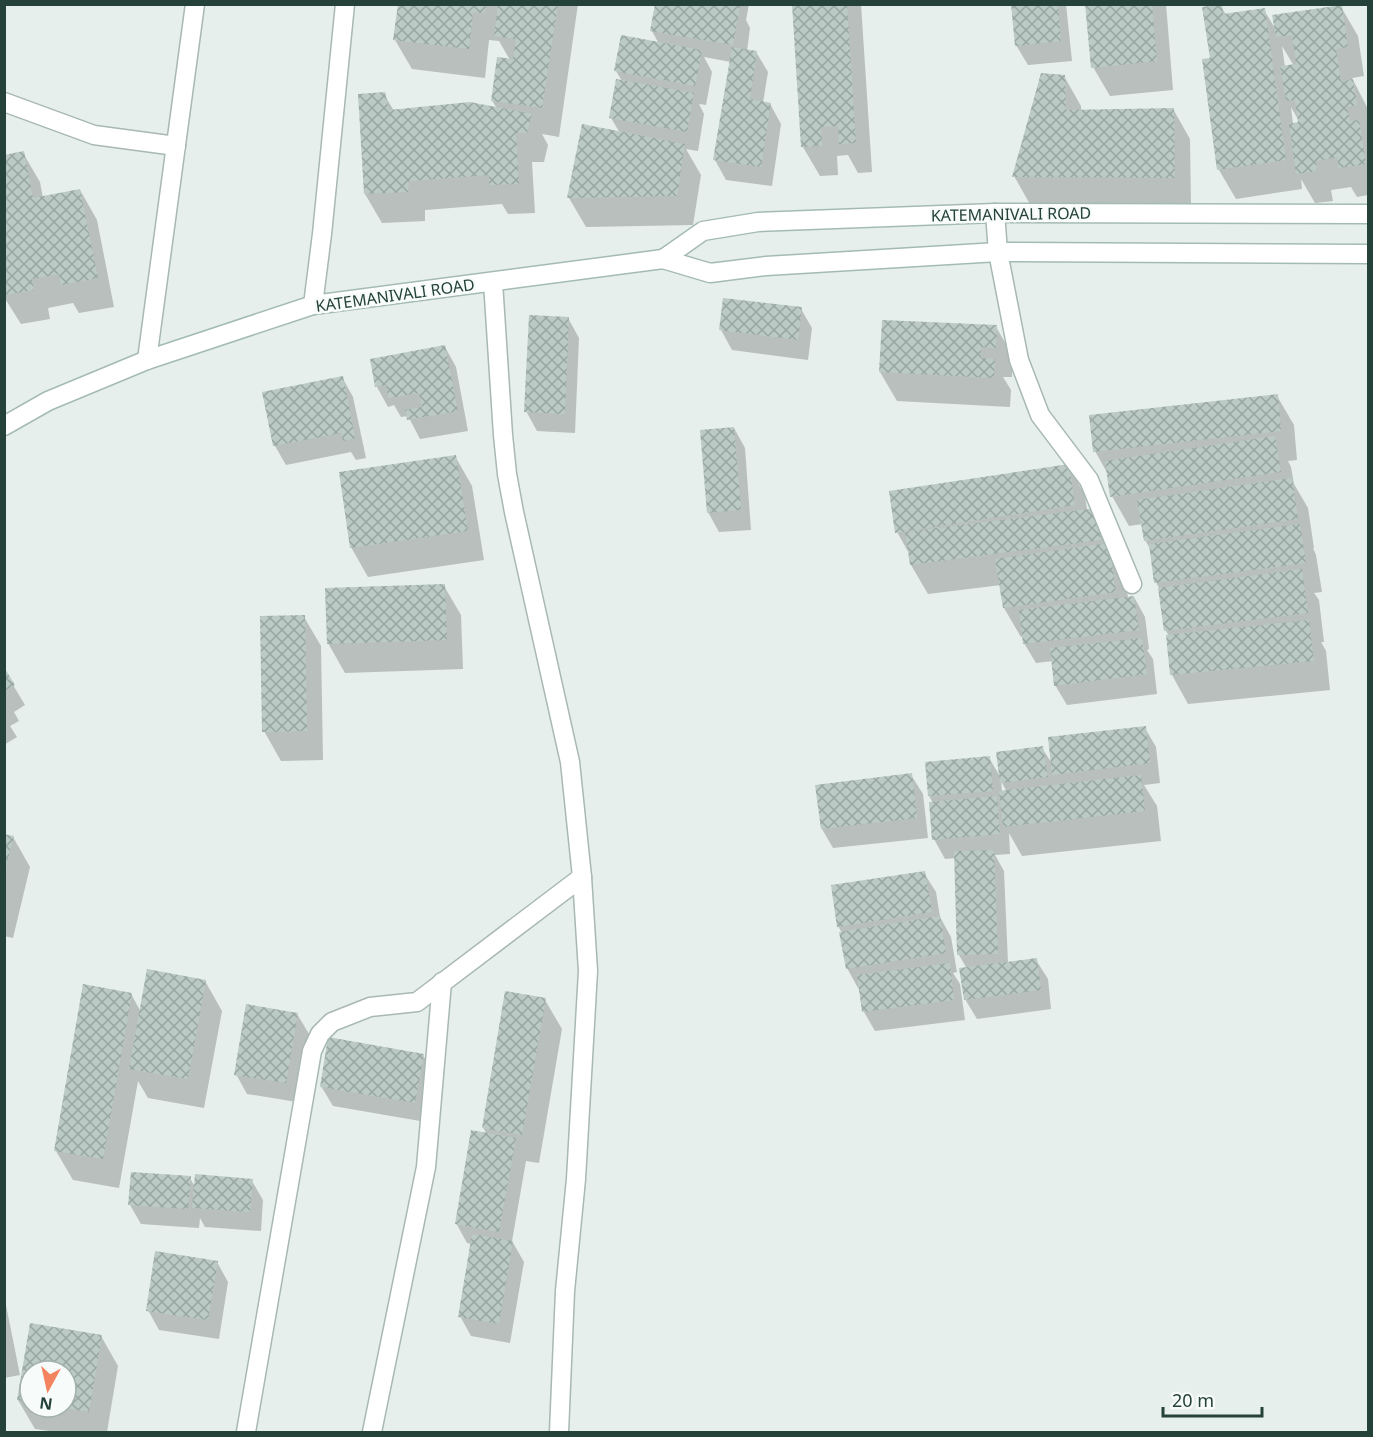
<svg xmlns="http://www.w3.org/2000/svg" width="1373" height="1437" font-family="'Noto Sans',sans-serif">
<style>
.shadow{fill:#0003;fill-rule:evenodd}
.building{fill:url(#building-cross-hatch)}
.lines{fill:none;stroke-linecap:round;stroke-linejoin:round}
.street-casing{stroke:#a8b8b2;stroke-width:21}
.secondary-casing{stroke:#a4bbb3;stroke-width:21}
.street{stroke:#fff;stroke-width:18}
.secondary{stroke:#fff;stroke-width:18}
.labels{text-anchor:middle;stroke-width:5;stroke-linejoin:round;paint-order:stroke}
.street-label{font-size:16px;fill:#24423a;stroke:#f7fbf9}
</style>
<defs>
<pattern id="building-cross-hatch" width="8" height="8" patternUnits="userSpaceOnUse" patternTransform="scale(1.5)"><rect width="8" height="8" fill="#bbcac4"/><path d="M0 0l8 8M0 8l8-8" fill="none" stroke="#98a6a0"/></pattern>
</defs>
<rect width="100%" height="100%" fill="#e6efeb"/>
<g class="shadow">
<path d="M399 4H578L559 137 542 134 548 145 544 162H532L535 213 508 214 502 204 425 210V221L382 223 365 194 384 94 394 111 497 109 492 100 510 60 499 41 489 40 485 78 412 69 395 40Z"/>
<path d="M652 4H749L746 20 750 28 747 51 756 52 768 72 763 103 770 104 781 124 772 186 726 180 715 160 731 62 704 57 712 72 706 105 699 104 704 114 698 151 686 149 701 175 693 225 586 227 569 198 583 126 620 133 611 118 622 81 616 71 659 44 652 31 656 5Z"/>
<path d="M793 4H861L872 172 858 173 848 155 837 156 838 175 820 176 803 147Z"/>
<path d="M1012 4H1066L1072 61 1028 65 1016 45Z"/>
<path d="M1087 4H1166L1173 90 1110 96 1093 67Z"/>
<path d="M1221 6 1226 15 1264 10 1276 30 1341 7 1358 36 1364 76 1352 78 1368 109V135L1367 136 1368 139V195L1357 197 1351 187 1331 190 1333 201 1315 203 1301 179 1302 189 1236 199 1219 170 1212 59ZM1282 46 1294 66 1285 67ZM1291 107 1300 123 1293 124Z"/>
<path d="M1064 76 1081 106V111L1173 109 1190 139 1191 207 1031 206 1014 176Z"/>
<path d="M23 153 40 182 43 198 80 190 97 220 114 307 79 313 73 303 48 308 50 319 21 324 4 297V156Z"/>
<path d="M801 309 812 328 808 360 732 350 721 330Z"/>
<path d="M568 318 579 338 575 433 537 431 526 411Z"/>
<path d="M996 327 1013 356 1012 377H1003L1011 390 1010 407 897 401 880 372Z"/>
<path d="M445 347 456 367 468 431 420 439 408 416 401 417 394 405 388 407 377 387 371 360Z"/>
<path d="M342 377 353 397 366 458 356 460 351 452 286 465 275 446 264 393Z"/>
<path d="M1277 396 1294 425 1297 460 1288 461 1291 467 1294 484 1308 508 1314 548H1313L1316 555 1322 592 1314 593 1319 600 1324 642H1321L1326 651 1330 690 1188 704 1172 675 1169 636 1166 631 1160 590 1156 582 1152 552 1145 540 1143 524 1129 526 1112 496 1109 476 1095 451Z"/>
<path d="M734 428 745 448 751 530 719 532 708 512Z"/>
<path d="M455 456 472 486 484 560 368 577 351 547Z"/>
<path d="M1068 465 1085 495 1087 510 1096 509 1125 574 1128 598 1134 597 1145 617 1149 649 1147 650 1153 659 1157 694 1067 705 1055 685 1053 661 1036 663 1024 643V637H1021L1004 608 1001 585 928 594 911 565 910 555 897 532Z"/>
<path d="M444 586 461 615 463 669 345 673 328 643Z"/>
<path d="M304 617 321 646 323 760 281 761 264 731Z"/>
<path d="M4 670 25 705 14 712 19 721 10 726 17 737 4 745Z"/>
<path d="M1145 728 1156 747 1160 783 1144 785 1157 806 1161 841 1022 856 1009 833 1010 854 995 855 1004 871 1008 963 1036 960 1048 979 1051 1009 977 1019 965 999 967 969 959 955 956 858 945 859 934 839 933 803 929 796 926 763 989 758 1001 778 1042 748 1053 765ZM1001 781 1007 792H1002Z"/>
<path d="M911 775 923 794 928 838 833 848 822 829Z"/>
<path d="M4 835 13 837 30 867 13 938 4 936Z"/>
<path d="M924 873 936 892 940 917 951 937 957 972 953 973 960 984 965 1020 875 1031 864 1012 860 988H858L847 968 842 933 838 926Z"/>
<path d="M205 981 222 1011 204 1108 148 1098 138 1081 119 1188 73 1180 56 1151 131 994 141 1012Z"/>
<path d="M545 1000 562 1029 539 1163 526 1161 512 1241 524 1262 510 1343 471 1336 460 1316 472 1244 467 1243 456 1223 487 1135 483 1127Z"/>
<path d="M297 1014 309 1034 297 1102 247 1094 236 1074Z"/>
<path d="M423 1055 434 1075 426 1122 333 1106 321 1086Z"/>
<path d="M190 1178 195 1187 252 1181 263 1200 261 1231 205 1227 200 1218 199 1228 141 1224 130 1205Z"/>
<path d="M217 1262 228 1282 219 1339 159 1330 148 1310Z"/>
<path d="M4 1295 20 1375 4 1378Z"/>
<path d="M31 1324 101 1336 118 1366 107 1432H56L35 1429 18 1400ZM30 1371H66V1407H30Z"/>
</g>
<g class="building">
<path d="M398 4H486L485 13 473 12 469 49 393 40Z"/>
<path d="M498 4H558L542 108 491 101 497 57 513 59 516 39 494 36Z"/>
<path d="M655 4H728L740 6 733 45 650 31Z"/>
<path d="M792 4H847L856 143 839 144 838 126 821 127 822 146 801 147Z"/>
<path d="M1011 4H1058L1061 41 1015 46Z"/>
<path d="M1085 4H1152L1157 61 1091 68Z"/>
<path d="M1222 4 1223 14 1265 8 1286 160 1217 170 1202 59 1210 58 1202 7Z"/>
<path d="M1342 5 1348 47 1336 49 1341 82 1353 79 1357 105 1347 107 1350 121 1359 120 1366 164 1339 168 1337 157 1316 161 1317 171 1296 174 1289 124 1298 122 1295 100 1286 101 1280 66 1296 64 1292 35 1276 37 1272 15Z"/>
<path d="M621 35 702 50 695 86 614 71Z"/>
<path d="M732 47 757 51 750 99 771 103 761 167 713 160Z"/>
<path d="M1041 73 1065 75 1066 110 1174 108 1175 178 1012 177Z"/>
<path d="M616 79 694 93 687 132 609 118Z"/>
<path d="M385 92 389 110 470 102 532 114 527 133H516L519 184 489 185V175L409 181 408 192 364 194 358 94Z"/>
<path d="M582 124 685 144 677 196 567 198Z"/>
<path d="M24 151 33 198 80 189 98 278 61 285 59 274 32 279 34 290 4 295V155Z"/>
<path d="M723 298 802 307 798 340 719 330Z"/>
<path d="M529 315 569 317 565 414 524 412Z"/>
<path d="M882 320 997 325 996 348 981 347V358L995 359 994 378 879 372Z"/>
<path d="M445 345 458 411 407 420 405 410 422 407 419 393 388 398 386 385 375 387 370 359Z"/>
<path d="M343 376 355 438 343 441 341 433 273 446 262 392Z"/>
<path d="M1278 394 1281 431 1093 452 1089 415Z"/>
<path d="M734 427 741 510 707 513 700 430Z"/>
<path d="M1275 436 1281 472 1110 497 1105 461Z"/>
<path d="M456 455 468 531 350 548 339 472Z"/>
<path d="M1069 464 1075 505 895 533 889 491Z"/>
<path d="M1292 478 1298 519 1144 541 1137 500Z"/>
<path d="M1097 508 1101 540 910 565 905 532Z"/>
<path d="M1300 524 1306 563 1154 583 1149 544Z"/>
<path d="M1109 543 1116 592 1003 608 995 559Z"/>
<path d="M1302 569 1308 613 1164 631 1158 588Z"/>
<path d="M445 584 447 640 327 644 325 588Z"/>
<path d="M1134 596 1139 630 1023 644 1019 610Z"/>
<path d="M305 615 307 731 262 732 260 616Z"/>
<path d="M1309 620 1314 661 1170 675 1166 635Z"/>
<path d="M1142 638 1147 674 1054 686 1050 648Z"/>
<path d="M4 667 15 685 4 691Z"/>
<path d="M1146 726 1150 763 1052 775 1048 737Z"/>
<path d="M1043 746 1048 777 1000 783 996 752Z"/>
<path d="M990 756 993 791 928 796 925 762Z"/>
<path d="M912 773 917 818 821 829 815 785Z"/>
<path d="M1141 775 1145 811 1003 827 999 791Z"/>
<path d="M997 796 1000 834 932 840 929 802Z"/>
<path d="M4 834 14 836 5 871H4Z"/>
<path d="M994 850 998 954 957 955 954 851Z"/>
<path d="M925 871 932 912 837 927 831 885Z"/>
<path d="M940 916 946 953 846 969 839 932Z"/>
<path d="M1037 958 1041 990 964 1000 959 968Z"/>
<path d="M950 963 954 1000 862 1012 857 975Z"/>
<path d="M147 969 206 980 188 1079 129 1069Z"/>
<path d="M83 984 132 993 103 1159 54 1151Z"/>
<path d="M505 991 546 998 522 1135 482 1128Z"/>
<path d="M246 1004 298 1013 286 1083 234 1075Z"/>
<path d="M328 1037 424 1054 415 1103 320 1087Z"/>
<path d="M471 1130 516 1138 499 1232 455 1224Z"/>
<path d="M131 1172 191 1176 188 1209 128 1205Z"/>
<path d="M195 1174 253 1179 250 1212 192 1208Z"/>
<path d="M472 1234 513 1241 499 1324 458 1317Z"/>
<path d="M155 1251 218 1261 208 1320 146 1311Z"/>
<path d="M30 1323 102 1335 89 1412 66 1408V1371H30V1402L17 1400Z"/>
</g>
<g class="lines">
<defs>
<g id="street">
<path d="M4 102 94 135 176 146"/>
<path d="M995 213 998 252 1019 360 1040 415 1089 480 1132 584"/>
<path d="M493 282 503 435 507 474 514 512 570 762 582 877 588 971 576 1179 565 1291 559 1432"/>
<path d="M313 305 322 234 345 4"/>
<path d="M147 360 195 4"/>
<path d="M246 1432 312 1051 320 1034 332 1022 370 1007 417 1002 582 877"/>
<path d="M372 1432 426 1167 442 982"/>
</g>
<g id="secondary">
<path d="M663 259 703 231 758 222 995 213 1368 214"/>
<path d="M4 426 48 401 147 360 313 305 663 259 710 273 766 266 998 252 1368 254"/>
</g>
</defs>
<use href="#street" class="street-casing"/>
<use href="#secondary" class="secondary-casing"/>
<use href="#street" class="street"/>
<use href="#secondary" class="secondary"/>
</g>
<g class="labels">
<g class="street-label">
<text transform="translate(1011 214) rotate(-1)" y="6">KATEMANIVALI ROAD</text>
<text transform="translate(395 295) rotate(-8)" y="6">KATEMANIVALI ROAD</text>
</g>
</g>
<rect width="1373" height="1437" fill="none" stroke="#24423a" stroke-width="12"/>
<g transform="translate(48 1389) rotate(188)"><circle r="28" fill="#f7fbf9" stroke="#a3b1ad" stroke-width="1.5"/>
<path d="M0-4.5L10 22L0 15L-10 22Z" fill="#f4845f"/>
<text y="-9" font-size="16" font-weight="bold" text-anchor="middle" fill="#24423a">N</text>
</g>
<path d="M1163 1407v9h99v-9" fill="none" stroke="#24423a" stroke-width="3"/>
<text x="1172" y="1407" font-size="18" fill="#24423a" stroke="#f7fbf9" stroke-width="4.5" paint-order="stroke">20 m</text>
</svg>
